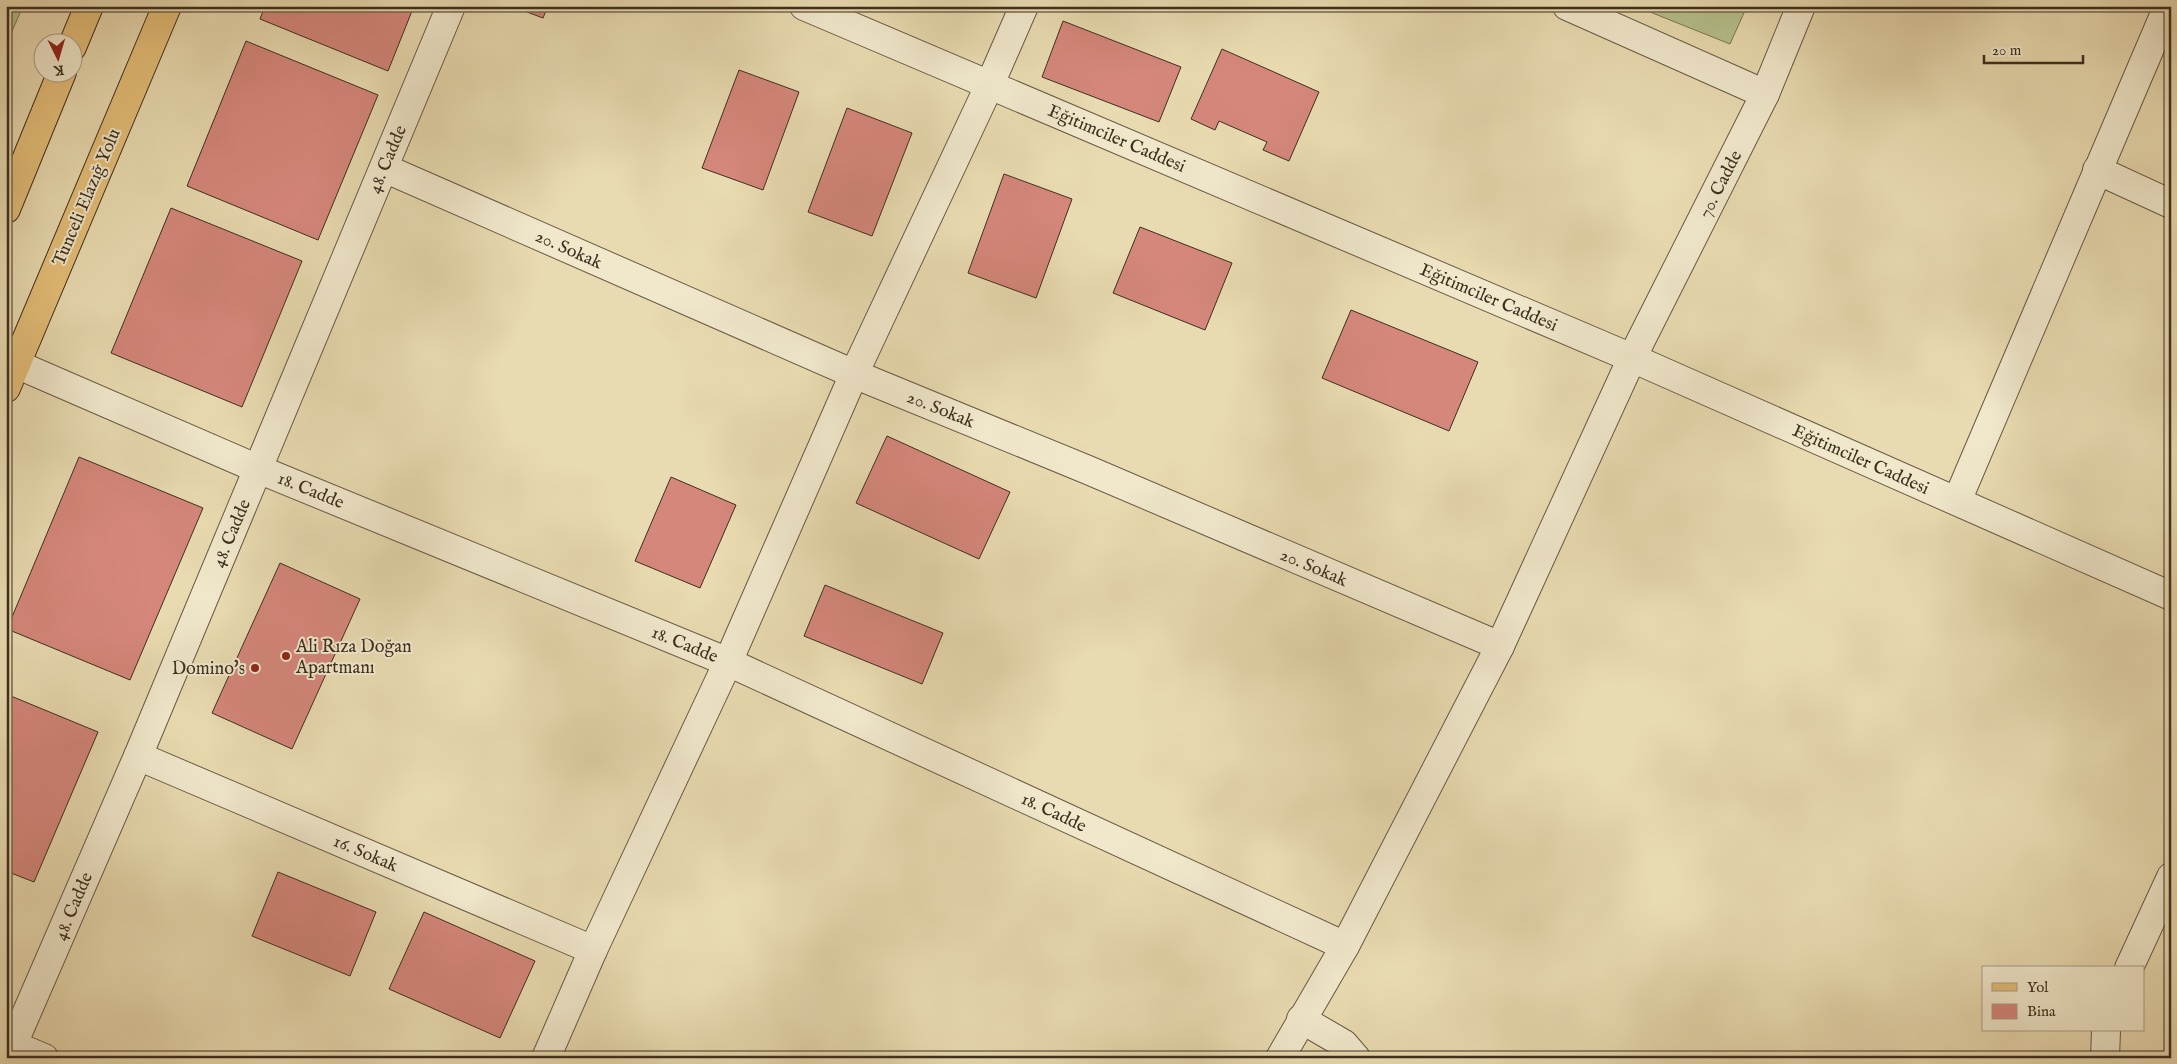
<svg xmlns="http://www.w3.org/2000/svg" width="2177" height="1064" font-family="'IM FELL English',serif">
<style>
.green{fill:#b5c08c;stroke:#797856}
.building{fill:#d5877c;stroke:#3d2f1f}
.lines{fill:none;stroke-linecap:round;stroke-linejoin:round}
.street-casing{stroke:#685a44;stroke-width:30}
.primary-casing{stroke:#3d2f1f;stroke-width:30}
.street{stroke:#f1e8cc;stroke-width:28}
.primary{stroke:#e4be78;stroke-width:28}
.poi-dot{fill:#8f2418;stroke:#f1e8cc;stroke-width:2}
.labels{text-anchor:middle;stroke-width:4;stroke-linejoin:round;paint-order:stroke}
.street-label{font-size:18px;fill:#3d2f1f;stroke:#f1e8cc}
.poi-label{font-size:18px;fill:#3d2f1f;stroke:#f1e8cc;text-anchor:start}
</style>
<rect width="100%" height="100%" fill="#e9dbb1"/>
<filter id="stains"><feTurbulence type="fractalNoise" baseFrequency=".004" numOctaves="4"/><feColorMatrix values="0 0 0 0 .2 0 0 0 0 .09 0 0 0 0 .02 0 0 0 .5 -.17"/></filter>
<radialGradient id="worn" r=".72"><stop offset=".6" stop-color="#630" stop-opacity="0"/><stop offset="1" stop-color="#630" stop-opacity=".3"/></radialGradient>
<g class="green">
<path d="M6 6H23L6 45Z"/>
<path d="M1635 6H1747L1730 44Z"/>
</g>
<g class="building">
<path d="M265 6H414L388 71 260 19Z"/>
<path d="M511 6H548L543 18Z"/>
<path d="M1063 21 1181 67 1159 122 1042 77Z"/>
<path d="M246 41 378 95 318 240 187 186Z"/>
<path d="M1222 49 1319 92 1289 161 1263 150 1267 142 1219 121 1215 130 1191 119Z"/>
<path d="M739 70 799 92 763 190 702 168Z"/>
<path d="M847 108 912 133 872 236 808 212Z"/>
<path d="M1004 174 1072 199 1036 298 968 273Z"/>
<path d="M171 208 302 261 242 407 111 353Z"/>
<path d="M1140 227 1232 263 1205 330 1113 293Z"/>
<path d="M1351 310 1478 362 1449 431 1322 378Z"/>
<path d="M887 436 1010 492 979 559 856 503Z"/>
<path d="M79 457 203 508 130 680 7 629Z"/>
<path d="M671 477 736 505 700 588 635 561Z"/>
<path d="M280 563 360 599 292 749 212 713Z"/>
<path d="M825 585 943 633 922 684 804 636Z"/>
<path d="M6 694 98 732 34 882 6 871Z"/>
<path d="M278 872 376 912 350 976 252 936Z"/>
<path d="M424 912 535 961 500 1038 389 989Z"/>
<path d="M6 944 12 946 6 961Z"/>
</g>
<g class="lines">
<defs>
<g id="street">
<path d="M804 6 1632 358 2171 596"/>
<path d="M1567 6 1765 94"/>
<path d="M384 168 854 374 1088 470 1500 646"/>
<path d="M2097 170 2171 204"/>
<path d="M16 364 258 469 728 662 1345 946"/>
<path d="M1957 501 2168 6"/>
<path d="M138 756 593 950"/>
<path d="M2129 968 2171 877"/>
<path d="M1301 1019 1344 1044 1356 1058"/>
<path d="M6 1042 44 1058"/>
<path d="M7 1058 138 756 451 6"/>
<path d="M546 1058 593 950 728 662 854 374 990 84 1024 6"/>
<path d="M1280 1058 1345 946 1500 646 1632 358 1765 94 1801 6"/>
<path d="M2105 1058 2106 1030"/>
</g>
<g id="primary">
<path d="M72 47 89 6"/>
<path d="M6 209 62 72"/>
<path d="M6 388 167 6"/>
</g>
</defs>
<use href="#street" class="street-casing"/>
<use href="#primary" class="primary-casing"/>
<use href="#street" class="street"/>
<use href="#primary" class="primary"/>
</g>
<g class="poi-dot">
<circle cx="286" cy="656" r="5"/>
<circle cx="255" cy="668" r="5"/>
</g>
<g class="labels">
<g class="street-label">
<text transform="translate(1117 138) rotate(23)" y="6">Eğitimciler Caddesi</text>
<text transform="translate(387 159) rotate(-67)" y="6">48. Cadde</text>
<text transform="translate(1720 184) rotate(-63)" y="6">70. Cadde</text>
<text transform="translate(86 197) rotate(-67)" y="6">Tunceli Elazığ Yolu</text>
<text transform="translate(569 249) rotate(24)" y="6">20. Sokak</text>
<text transform="translate(1489 297) rotate(23)" y="6">Eğitimciler Caddesi</text>
<text transform="translate(941 409) rotate(22)" y="6">20. Sokak</text>
<text transform="translate(1861 459) rotate(24)" y="6">Eğitimciler Caddesi</text>
<text transform="translate(311 490) rotate(22)" y="6">18. Cadde</text>
<text transform="translate(231 533) rotate(-67)" y="6">48. Cadde</text>
<text transform="translate(1314 567) rotate(23)" y="6">20. Sokak</text>
<text transform="translate(685 644) rotate(22)" y="6">18. Cadde</text>
<text transform="translate(1054 812) rotate(25)" y="6">18. Cadde</text>
<text transform="translate(366 853) rotate(23)" y="6">16. Sokak</text>
<text transform="translate(73 906) rotate(-67)" y="6">48. Cadde</text>
</g>
<g class="poi-label">
<text x="296" y="652">Ali Rıza Doğan<tspan x="296" dy="21">Apartmanı</tspan></text>
<text x="245" y="674" text-anchor="end">Domino's</text>
</g>
</g>
<rect width="2177" height="1064" fill="none" stroke="#e9dbb1" stroke-width="25"/>
<rect x="8" y="8" width="2162" height="1049" fill="none" stroke="#3d2f1f" stroke-width="2.5"/>
<rect x="12" y="12" width="2152" height="1039" fill="none" stroke="#3d2f1f"/>
<rect x="1982" y="966" width="162" height="65" fill="#f1e8cc" stroke="#a99e87"/>
<rect x="1992" y="983" width="25" height="8" fill="#e4be78" stroke="#a99e87"/>
<text x="2027" y="992" font-size="15" fill="#3d2f1f">Yol</text>
<rect x="1992" y="1004" width="25" height="15" fill="#d5877c" stroke="#a99e87"/>
<text x="2027" y="1016" font-size="15" fill="#3d2f1f">Bina</text>
<g transform="translate(58 58) rotate(175)"><circle r="24" fill="#f1e8cc" stroke="#a99e87"/>
<path d="M0-4L9 19L0 12L-9 19Z" fill="#8f2418"/>
<text y="-8" font-size="14" font-weight="bold" text-anchor="middle" fill="#3d2f1f">K</text>
</g>
<path d="M1984 55v8h99v-8" fill="none" stroke="#3d2f1f" stroke-width="2.5"/>
<text x="1992" y="55" font-size="15" fill="#3d2f1f" stroke="#f1e8cc" stroke-width="4" paint-order="stroke">20 m</text>
<rect width="100%" height="100%" filter="url(#stains)"/>
<rect width="100%" height="100%" fill="url(#worn)"/>
</svg>
